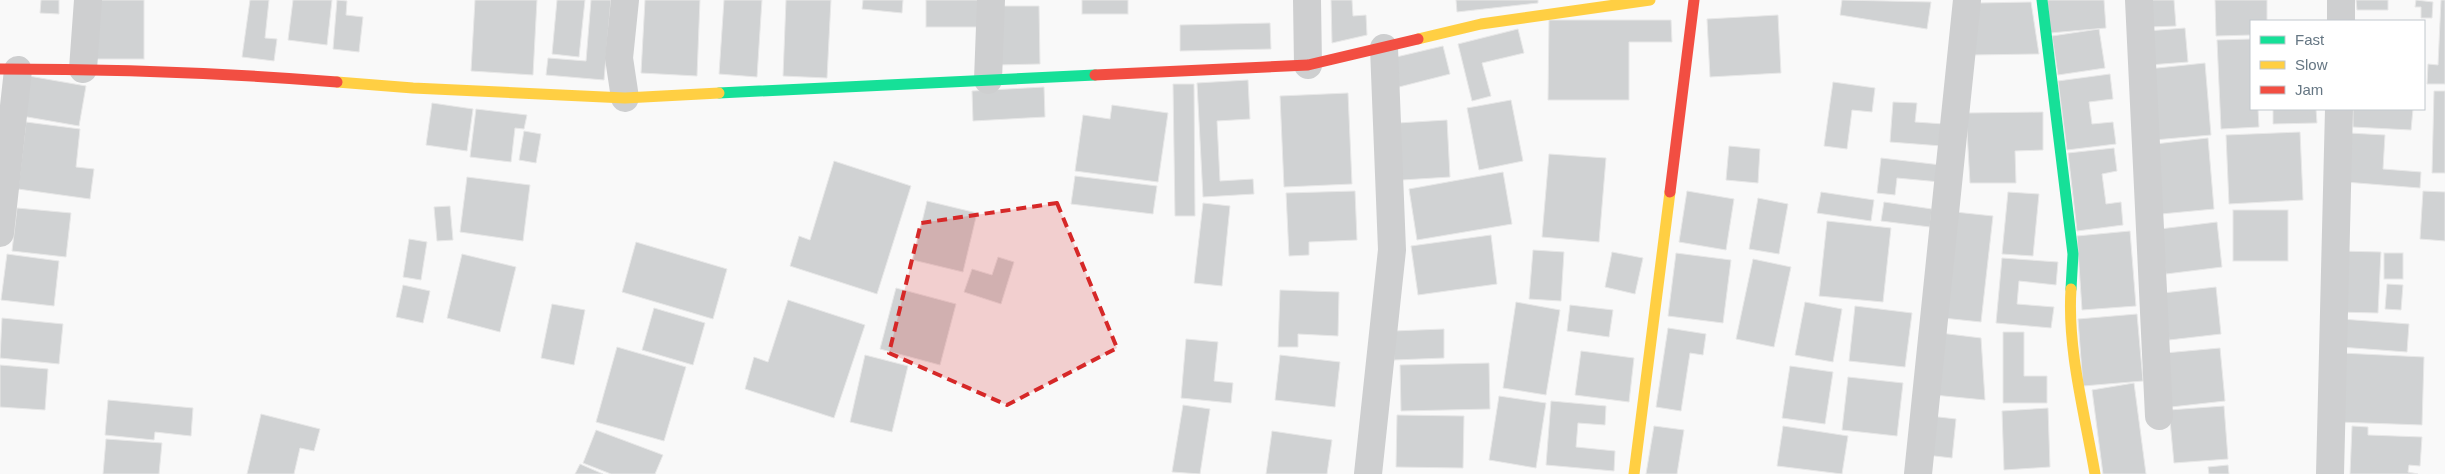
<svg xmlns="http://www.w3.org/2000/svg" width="2445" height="474" font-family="Helvetica,sans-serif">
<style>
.building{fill:#d0d2d3;stroke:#e8e8e8}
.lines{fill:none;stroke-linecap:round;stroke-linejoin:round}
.street{stroke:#cecfd0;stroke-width:28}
.fast{stroke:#16e098;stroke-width:11}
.slow{stroke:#ffcf43;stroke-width:11}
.jam{stroke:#f24e42;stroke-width:11}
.marked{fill:#d62828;fill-opacity:0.2;stroke:#d62828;stroke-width:4;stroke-dasharray:10 6;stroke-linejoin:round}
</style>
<rect width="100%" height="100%" fill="#f9f9f9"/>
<g class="building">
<path d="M41 0H59V14L40 13Z"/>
<rect x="92" y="0" width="52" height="59"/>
<path d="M250 0H269L265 38 277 39 274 61 242 57Z"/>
<path d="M293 0H332L327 45 288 40Z"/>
<path d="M337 0 347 1 346 15 363 17 359 52 333 49Z"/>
<path d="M475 0H537L533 75 471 71Z"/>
<path d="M557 0H585L579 57 552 54Z"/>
<path d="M591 0H611L604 80 546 75 548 58 586 61Z"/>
<path d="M645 0H700L697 76 641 73Z"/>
<path d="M724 0H762L757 77 719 74Z"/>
<path d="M786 0H831L827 78 783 76Z"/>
<path d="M863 0H903L902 13 862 9Z"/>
<rect x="926" y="0" width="54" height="27"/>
<rect x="1082" y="0" width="46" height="14"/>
<path d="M1331 0H1352L1353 16 1366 15 1367 35 1332 43Z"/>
<path d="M1456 0H1538V3L1457 12Z"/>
<path d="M1842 0 1931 2 1927 29 1840 15Z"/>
<path d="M2047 0H2104L2106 28 2050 33Z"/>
<path d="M2146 0H2174L2176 26 2148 27Z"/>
<path d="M2215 0H2267V21H2251V35L2216 36Z"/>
<path d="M2356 0H2388V10H2357Z"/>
<path d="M2416 0 2433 2 2432 18H2421V7H2415Z"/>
<path d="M2441 0H2445V84H2427L2428 64 2438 65Z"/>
<path d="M2031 2 2039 54 1971 55 1978 3Z"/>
<path d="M997 6H1039L1040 64 997 65Z"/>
<path d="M1778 15 1781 73 1710 77 1707 19Z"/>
<path d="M1549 20H1671L1672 42H1629V100H1548Z"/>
<path d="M1270 23 1271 49 1180 51V25Z"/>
<path d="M2185 28 2188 62 2149 65 2147 31Z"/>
<path d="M1518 29 1524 53 1482 63 1491 96 1472 101 1458 44Z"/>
<path d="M2099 29 2105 68 2058 75 2052 36Z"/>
<path d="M2251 39V109H2258L2259 127 2221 129 2217 40Z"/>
<path d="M1443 46 1450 74 1399 87 1392 58Z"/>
<path d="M2205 63 2211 135 2154 140 2148 69Z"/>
<path d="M2110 74 2113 99 2089 102 2092 124 2113 122 2116 144 2067 150 2058 81Z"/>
<path d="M23 75 86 86 79 126 16 115Z"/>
<path d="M1248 80 1250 119 1217 121 1220 181 1253 179 1254 194 1203 197 1197 83Z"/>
<path d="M1833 82 1875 88 1872 112 1852 110 1847 149 1824 146Z"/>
<path d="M1173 84H1194L1195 216H1175Z"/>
<path d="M1044 87 1045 117 973 121 972 91Z"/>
<path d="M2434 91H2445V173H2432Z"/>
<path d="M1348 93 1352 184 1284 187 1280 96Z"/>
<path d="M1511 100 1523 161 1479 170 1467 108Z"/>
<path d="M1893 102 1917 103 1915 122 1944 124 1942 146 1890 142Z"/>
<path d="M432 103 473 109 467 151 426 145Z"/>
<path d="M1112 105 1168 113 1158 182 1075 171 1083 115 1110 119Z"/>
<path d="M476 109 527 115 524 129 515 128 511 162 470 157Z"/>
<path d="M2273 109H2316L2317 123 2273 124Z"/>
<path d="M2353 109H2413L2411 130 2353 127Z"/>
<path d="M2043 112V150L2015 151 2016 183H1970L1966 113Z"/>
<path d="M1447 120 1450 177 1402 180 1398 123Z"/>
<path d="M26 122 80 129 76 167 94 169 90 199 18 189Z"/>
<path d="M524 131 541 134 536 163 519 160Z"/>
<path d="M2300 132 2303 200 2229 204 2226 135Z"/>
<path d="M2349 133 2385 135 2383 169 2421 172 2420 188 2345 182Z"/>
<path d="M2208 138 2214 209 2161 214 2155 144Z"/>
<path d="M1729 146 1760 149 1758 183 1726 180Z"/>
<path d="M2114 148 2117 171 2102 174 2106 204 2121 202 2123 225 2077 231 2068 153Z"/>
<path d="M1549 154 1606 158 1599 242 1542 237Z"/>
<path d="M1881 158 1941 165 1940 182 1897 178 1895 195 1877 193Z"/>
<path d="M834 161 911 186 877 294 790 266 799 236 810 240Z"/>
<path d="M1503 172 1512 224 1417 240 1409 189Z"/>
<path d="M1075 176 1157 186 1153 214 1071 204Z"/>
<path d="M467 177 530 185 523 241 460 232Z"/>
<path d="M1355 191 1357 240 1309 242V255L1289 256 1286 193Z"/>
<path d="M1687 191 1734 199 1726 250 1679 242Z"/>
<path d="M2423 191 2445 192V241L2420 239Z"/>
<path d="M1821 192 1874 200 1871 221 1817 213Z"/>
<path d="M2008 192 2039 194 2033 256 2002 254Z"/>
<path d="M1758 198 1788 204 1779 254 1749 249Z"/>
<path d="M927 201 977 213 963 272 913 260Z"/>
<path d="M1884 202 1932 209 1930 227 1881 221Z"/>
<path d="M1203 203 1230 206 1222 286 1194 283Z"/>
<path d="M450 206 453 240 437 241 434 207Z"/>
<path d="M17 208 71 213 66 257 12 251Z"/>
<rect x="2233" y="210" width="55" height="51"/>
<path d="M1955 212 1993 216 1981 322 1943 318Z"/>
<path d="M1827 221 1891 228 1883 302 1819 296Z"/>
<path d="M2217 222 2222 267 2166 274 2160 229Z"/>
<path d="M2130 231 2136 306 2082 310 2077 236Z"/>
<path d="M1491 235 1497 284 1418 295 1411 246Z"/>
<path d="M409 239 427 242 421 280 403 277Z"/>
<path d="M636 242 727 269 713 319 622 292Z"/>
<path d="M1533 250 1564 252 1561 301 1529 299Z"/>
<path d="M2339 251 2381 252 2378 313 2336 312Z"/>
<path d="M1612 252 1643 258 1635 294 1605 287Z"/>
<path d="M1676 253 1731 260 1723 323 1668 316Z"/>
<rect x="2384" y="253" width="19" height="26"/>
<path d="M7 254 59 261 54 306 1 300Z"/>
<path d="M462 254 516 267 500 332 447 318Z"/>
<path d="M998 257 1014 262 1001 304 964 292 972 269 992 275Z"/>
<path d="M2002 258 2058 262 2056 285 2019 281 2017 304 2054 307 2051 328 1996 323Z"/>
<path d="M1753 259 1791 267 1774 347 1736 339Z"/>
<path d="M2387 284 2403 285 2401 310 2385 309Z"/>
<path d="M403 285 430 291 423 323 396 317Z"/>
<path d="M2216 287 2221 334 2169 340 2163 293Z"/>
<path d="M896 288 956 304 940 365 880 349Z"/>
<path d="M1280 290 1339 292 1338 336 1298 334V347H1278Z"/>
<path d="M788 300 865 325 834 418 745 389 754 357 768 362Z"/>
<path d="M1516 302 1560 310 1546 395 1503 388Z"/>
<path d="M1805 302 1842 309 1833 362 1795 355Z"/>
<path d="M552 304 585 310 574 365 541 358Z"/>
<path d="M1570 305 1613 310 1609 337 1567 331Z"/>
<path d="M1855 306 1912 313 1905 367 1849 361Z"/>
<path d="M654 308 705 323 693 365 642 350Z"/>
<path d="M2137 314 2143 381 2083 386 2078 319Z"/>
<path d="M2 318 63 324 59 364 0 358Z"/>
<path d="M2341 319 2409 324 2407 352 2340 347Z"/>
<path d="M1668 328 1706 334 1703 355 1690 353 1681 411 1656 407Z"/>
<path d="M1444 329V358L1394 360 1393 331Z"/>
<path d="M2003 332H2024V376H2047V403H2003Z"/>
<path d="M1940 333 1981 338 1985 400 1934 395Z"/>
<path d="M1186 339 1218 342 1214 381 1233 383 1231 403 1181 398Z"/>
<path d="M617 347 686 367 664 441 596 422Z"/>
<path d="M2220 348 2225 401 2171 407 2165 353Z"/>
<path d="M1581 351 1634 358 1629 402 1575 395Z"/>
<path d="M2341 353 2424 357 2422 425 2338 422Z"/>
<path d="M865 355 908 366 892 432 850 422Z"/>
<path d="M1280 355 1340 362 1335 407 1275 400Z"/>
<path d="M1489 363 1490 409 1401 411 1400 365Z"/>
<path d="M0 365 48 369 45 410 0 407Z"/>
<path d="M1790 366 1833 372 1825 424 1782 418Z"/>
<path d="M1848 377 1903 383 1897 436 1842 430Z"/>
<path d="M2134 383 2146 474H2103L2092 390Z"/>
<path d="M1499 396 1546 403 1536 468 1489 460Z"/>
<path d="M108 400 193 408 191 436 155 432 154 440 105 435Z"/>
<path d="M1551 401 1606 406 1605 425 1578 423 1576 447 1615 451 1614 471 1546 465Z"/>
<path d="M1183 405 1210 409 1200 474 1172 472Z"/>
<path d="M2224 406 2228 459 2174 463 2169 410Z"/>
<path d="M2048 408 2050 467 2004 470 2002 411Z"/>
<path d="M261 414 320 429 314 451 300 448 294 474H247Z"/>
<path d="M1397 415 1464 416 1463 468 1396 467Z"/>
<path d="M1930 416 1956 419 1952 458 1926 455Z"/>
<path d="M1654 426 1684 430 1677 474H1646Z"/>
<path d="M1783 426 1848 436 1842 474 1777 466Z"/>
<path d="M2352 426 2368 427V435L2422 437 2420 466 2409 465 2408 472 2418 474H2350Z"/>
<path d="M596 430 663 455 655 474H611L583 463Z"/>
<path d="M1272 431 1332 440 1327 474H1266Z"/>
<path d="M106 439 162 443 159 474H103Z"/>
<path d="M580 464 603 474H575Z"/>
<path d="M2228 465 2229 474H2209L2208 467Z"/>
</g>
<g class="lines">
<g class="street">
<path d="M625 0 619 58 625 98"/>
<path d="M1307 0 1308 65"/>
<path d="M2139 0 2159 416"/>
<path d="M2341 21V0"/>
<path d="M83 69 88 0"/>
<path d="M988 80 991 0"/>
<path d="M0 233 18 70"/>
<path d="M1368 474 1392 250 1384 48"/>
<path d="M1918 474 1967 0"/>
<path d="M2330 474 2339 109"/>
</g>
<g class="fast">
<path d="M2042 0 2073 254 2071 289"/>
<path d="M719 93 1095 75"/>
</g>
<g class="slow">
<path d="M1418 39 1481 24 1650 0"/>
<path d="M337 82 413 88 625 98 719 93"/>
<path d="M2071 289C2067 349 2085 415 2095 474"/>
<path d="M1634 474 1670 192"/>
</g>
<g class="jam">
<path d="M0 69C113 69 225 73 337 82"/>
<path d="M1095 75 1308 65 1418 39"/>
<path d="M1670 192 1694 0"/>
</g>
</g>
<path class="marked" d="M1057 203 1117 348 1007 405 889 353 921 223Z"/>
<rect x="2250" y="20" width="175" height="90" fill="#ffffff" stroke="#c1c8cd"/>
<rect x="2260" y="36" width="25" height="8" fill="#16e098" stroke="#c1c8cd"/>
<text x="2295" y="45" font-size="15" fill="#657683">Fast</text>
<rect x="2260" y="61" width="25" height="8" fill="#ffcf43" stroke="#c1c8cd"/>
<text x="2295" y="70" font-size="15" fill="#657683">Slow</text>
<rect x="2260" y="86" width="25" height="8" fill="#f24e42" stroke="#c1c8cd"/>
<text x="2295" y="95" font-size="15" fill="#657683">Jam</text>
</svg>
